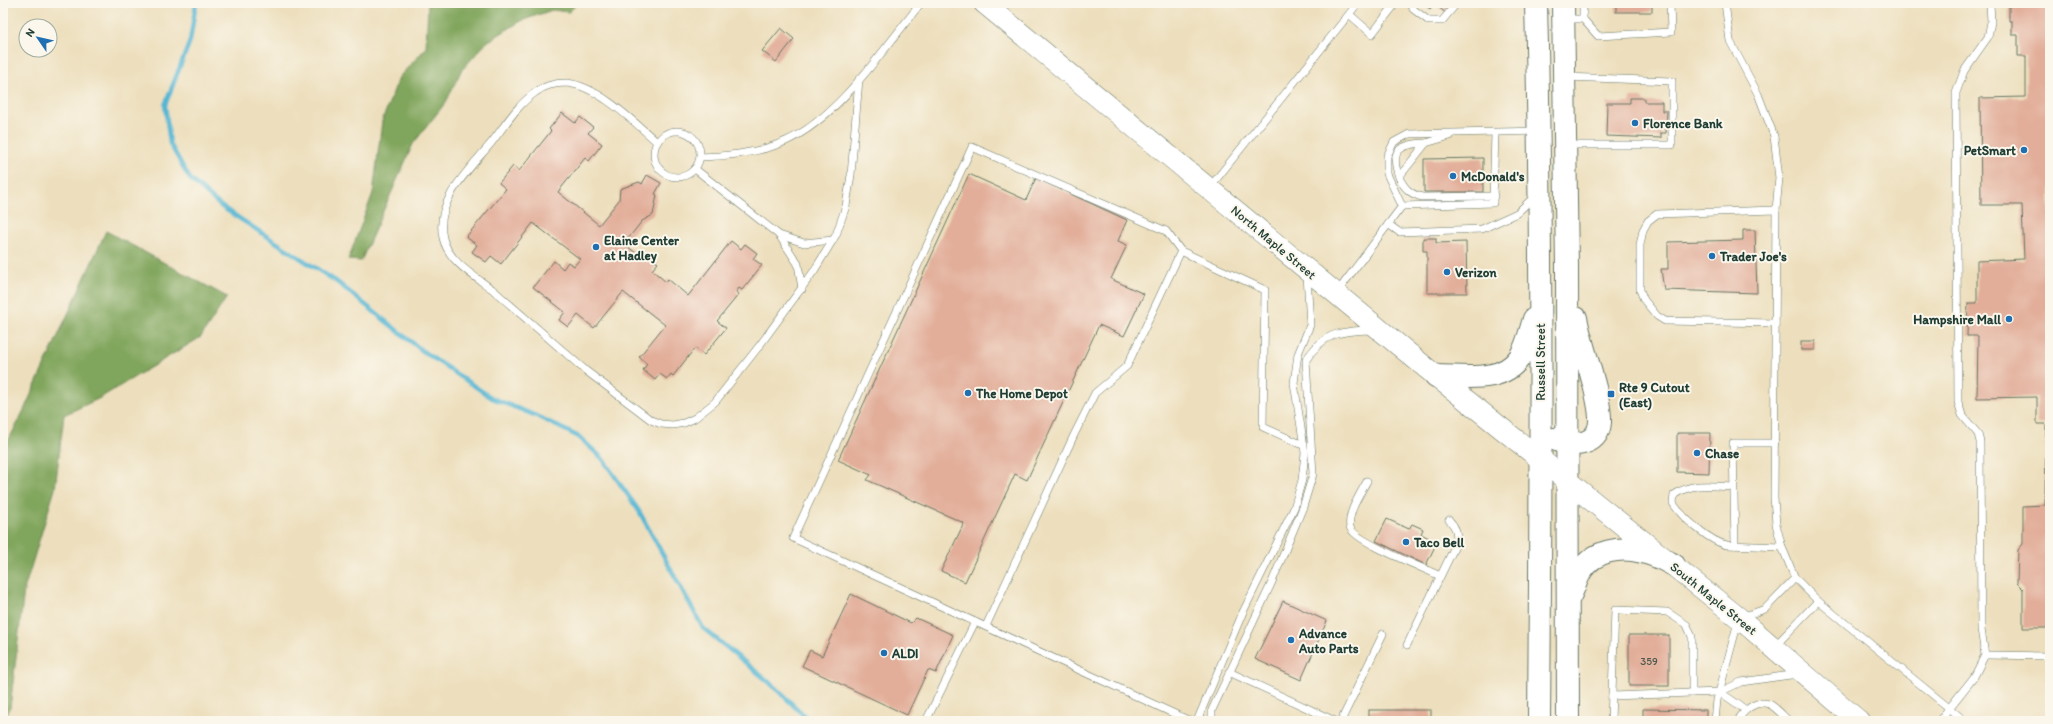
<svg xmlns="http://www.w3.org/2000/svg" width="2053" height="724" font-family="Itim,sans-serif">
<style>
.forest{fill:#80a55b;stroke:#507148}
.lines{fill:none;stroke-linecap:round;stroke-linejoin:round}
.stream{stroke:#54b6d3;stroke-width:4.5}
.building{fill:#e2ae9a}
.lane-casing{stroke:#677664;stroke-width:8}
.secondary-casing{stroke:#677664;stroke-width:22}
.highway-casing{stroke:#677664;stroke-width:24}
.lane{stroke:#fff;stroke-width:7}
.secondary{stroke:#fff;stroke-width:21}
.highway{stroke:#fff;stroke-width:22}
.poi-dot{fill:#1f6fb2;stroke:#fbf7ec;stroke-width:1.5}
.labels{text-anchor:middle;stroke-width:4;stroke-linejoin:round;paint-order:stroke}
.number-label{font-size:11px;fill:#50594e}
.poi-label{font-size:13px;font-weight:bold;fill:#1f3d34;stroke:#fbf7ec;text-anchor:start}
.street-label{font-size:13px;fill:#1f3d34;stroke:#fbf7ec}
</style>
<rect width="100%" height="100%" fill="#fbf7ec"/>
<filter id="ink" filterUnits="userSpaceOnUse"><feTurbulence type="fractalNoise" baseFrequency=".025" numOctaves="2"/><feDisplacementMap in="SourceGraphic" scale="8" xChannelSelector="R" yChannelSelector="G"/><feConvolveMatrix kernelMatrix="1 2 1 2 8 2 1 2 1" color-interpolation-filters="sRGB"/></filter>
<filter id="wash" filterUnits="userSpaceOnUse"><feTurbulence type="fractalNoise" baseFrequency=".012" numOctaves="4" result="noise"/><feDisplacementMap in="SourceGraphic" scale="16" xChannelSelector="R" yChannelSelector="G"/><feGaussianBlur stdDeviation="0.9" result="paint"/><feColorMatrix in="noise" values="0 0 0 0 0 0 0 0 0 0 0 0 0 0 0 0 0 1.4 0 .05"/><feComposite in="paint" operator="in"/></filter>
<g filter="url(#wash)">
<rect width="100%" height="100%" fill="#eddfbd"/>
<g class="forest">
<path d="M428 3 577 4 569 12 552 10 521 21 487 42 461 71 446 102 413 144 361 261 348 260 373 193 382 121 399 77 426 48Z"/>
<path d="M106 231 227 297 201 337 100 398 64 415 55 489 24 590 10 708 3 721V451L23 412Z"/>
</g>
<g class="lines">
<path class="stream" d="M196 3 190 41 165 105 170 144 190 179 222 207 337 282 424 352 492 398 539 417 579 437 602 458 639 511 703 628 769 682 810 721"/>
</g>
<g id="blocks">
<g class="building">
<path d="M1422 3H1454L1446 13 1434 4 1430 9Z"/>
<rect x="1616" y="3" width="36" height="9"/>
<path d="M2009 3H2050V628H2023V589L2017 583 2018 550 2023 544V506L2045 505 2046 424H2037V397L1977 398 1978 336H1967L1968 303H1977V261L2024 259 2022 205H1981L1980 98 2026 97V56H2018V35H2012V21H2009Z"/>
<path d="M781 28 794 39 776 62 762 51Z"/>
<path d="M1630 98H1644V102H1662V111H1667L1666 133H1661V138L1606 136 1607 103H1630Z"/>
<path d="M562 113 575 123 580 117 593 127 588 133 602 144 589 161 585 158 558 192 599 225 619 200 620 189 639 182 642 184 647 175 661 183 655 194 657 195 653 215 642 221 624 244 644 259 647 255 658 263 652 270 666 282 668 279 688 296 731 241 741 249 745 244 757 253 753 259 762 265 742 290 739 288 736 292 739 294 717 321 726 328 704 355 695 348 673 376 671 374 667 379 660 374 655 380 643 370 647 364 639 357 665 325 623 292 594 328 578 315 568 327 559 320 565 312 533 287 554 261 563 269 568 262 574 266 580 259 533 223 501 264 491 256 486 262 472 252 477 245 466 237 506 189 499 183 513 166 519 171 551 131 549 129Z"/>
<path d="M1483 158V192H1424V159Z"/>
<path d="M969 174 1026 200 1036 178 1127 220 1118 241 1127 245 1111 279 1144 294 1124 336 1099 325 1027 480 1015 474 965 582 941 571 964 523 867 480 871 475 838 460Z"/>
<path d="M1743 230H1755L1757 293 1664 290 1661 269H1668V242L1743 240Z"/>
<path d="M1423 238H1436V243L1466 242 1467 293H1427V251H1423Z"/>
<rect x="1801" y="341" width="14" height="9"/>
<path d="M1677 433H1710L1709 473 1677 472Z"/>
<path d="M1387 519 1409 529 1412 524 1423 529 1421 534 1437 542 1426 565 1376 541Z"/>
<path d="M851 594 911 623 916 618 953 635 936 673 928 670 907 715 802 666 810 650 822 656Z"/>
<path d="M1283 601 1327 621 1301 680 1255 659Z"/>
<rect x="1629" y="635" width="40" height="51"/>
<path d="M1643 709 1706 710V721H1643Z"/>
<rect x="1369" y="710" width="62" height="11"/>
</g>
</g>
</g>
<g filter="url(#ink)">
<use href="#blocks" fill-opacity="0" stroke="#677664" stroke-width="1"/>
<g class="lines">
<defs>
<g id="lane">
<path d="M1411 3 1413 9 1429 21H1442L1457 3"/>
<path d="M1725 3 1730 41 1758 94 1774 136 1779 178 1776 210 1774 498 1776 524 1782 547 1795 578 1818 601 1965 721"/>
<path d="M1349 14 1372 34 1396 3"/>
<path d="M1566 19H1583L1598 36 1671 32 1670 3"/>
<path d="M1583 19V3"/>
<path d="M1565 77 1672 81V145H1567"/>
<circle cx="677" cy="154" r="23"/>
<path d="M1450 136 1426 143 1399 177C1404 188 1410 194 1422 197L1494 196"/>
<path d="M657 142C634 122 598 86 567 83 556 83 545 85 536 92 517 105 506 124 492 142 471 168 434 200 443 238 448 261 474 276 492 289L585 370 651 420 661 424 673 425 684 423 695 418 715 402 760 345 814 271 836 235 846 206 851 175 859 79"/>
<path d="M700 157C729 156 760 153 786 141 837 119 886 46 921 3"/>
<path d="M695 169 779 235 798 264 802 289"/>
<path d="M1399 177C1389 150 1400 144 1426 143"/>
<path d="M1210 187 1358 3"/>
<path d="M1402 206 1387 174V156L1394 142 1409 134 1537 131"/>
<path d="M1402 206 1493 203 1495 133"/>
<path d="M1388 224 1399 232 1482 229 1517 213 1535 196"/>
<path d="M779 235 804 243 833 240"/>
<path d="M1181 251 1265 290 1263 427 1303 445"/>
<path d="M1338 291 1402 206"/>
<path d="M1775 323 1665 321 1657 316 1644 300 1640 290V245L1643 230 1648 221 1657 214 1776 210"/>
<path d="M1367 481C1361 493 1347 513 1350 527 1353 541 1424 568 1440 576"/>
<path d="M1733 487C1713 486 1692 482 1674 495L1673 503C1681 517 1711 542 1727 545L1782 547"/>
<path d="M1735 545 1733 443H1775"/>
<path d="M986 626 1074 435 1095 393 1127 366 1181 251 1166 231 972 147 793 538 1190 721"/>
<path d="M1407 645 1457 542C1457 532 1456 527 1449 520"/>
<path d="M1775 646 1818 601"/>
<path d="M1985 655 2050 656"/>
<path d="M1229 672 1335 721"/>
<path d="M1720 692 1746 710"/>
<path d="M1612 696 1692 693"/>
<path d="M926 721 975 622"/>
<path d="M1197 721 1243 612 1294 508 1302 480 1305 453 1294 383 1298 354 1310 325 1307 275"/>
<path d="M1212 721V710L1272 582 1303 507 1313 474 1306 360C1324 332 1341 331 1372 330"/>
<path d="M1341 721 1383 634"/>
<path d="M1611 721 1615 610 1667 612 1687 625 1692 637V693L1720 692 1741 682 1798 674"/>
<path d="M1715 721 1717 700 1739 618 1765 609 1795 578"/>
<path d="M1738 721C1743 710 1756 700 1769 704 1776 707 1783 716 1789 721"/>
<path d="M1939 721 1974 677 1985 655 1981 629 1980 442 1978 434 1962 415 1958 402 1956 93 1964 71 1988 37 1991 22 1990 3"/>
</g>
<path id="secondary" d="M984 3 1436 376 1739 618 1859 721"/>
<g id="highway">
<path d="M1536 3C1542 242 1541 482 1539 721"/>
<path d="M1563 3 1567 266 1568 721"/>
<path d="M1436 376C1464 376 1502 384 1520 357 1527 346 1530 332 1534 319"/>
<path d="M1554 439C1574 448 1602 446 1600 417 1598 386 1582 350 1576 318"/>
<path d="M1570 596C1574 588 1577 578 1581 571 1594 550 1621 546 1642 552 1653 554 1664 560 1674 565"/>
</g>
</defs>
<use href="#lane" class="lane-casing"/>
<use href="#secondary" class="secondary-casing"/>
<use href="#highway" class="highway-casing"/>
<use href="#lane" class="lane"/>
<use href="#secondary" class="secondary"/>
<use href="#highway" class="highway"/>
</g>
</g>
<g class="poi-dot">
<circle cx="1635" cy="123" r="4"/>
<circle cx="2024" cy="150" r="4"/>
<circle cx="1453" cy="176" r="4"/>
<circle cx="596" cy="247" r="4"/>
<circle cx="1712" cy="256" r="4"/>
<circle cx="1447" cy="272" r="4"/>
<circle cx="2009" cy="319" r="4"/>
<circle cx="968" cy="393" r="4"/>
<rect x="1607" y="390" width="8" height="8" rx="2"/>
<circle cx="1697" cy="453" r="4"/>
<circle cx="1406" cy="542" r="4"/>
<circle cx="1291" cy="640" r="4"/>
<circle cx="884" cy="653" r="4"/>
</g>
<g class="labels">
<g class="number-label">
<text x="1649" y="665">359</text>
</g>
<g class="poi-label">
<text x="1643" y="128">Florence Bank</text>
<text x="2016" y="155" text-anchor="end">PetSmart</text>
<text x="1461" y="181">McDonald's</text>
<text x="604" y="245">Elaine Center<tspan x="604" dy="15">at Hadley</tspan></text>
<text x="1720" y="261">Trader Joe's</text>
<text x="1455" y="277">Verizon</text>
<text x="2001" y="324" text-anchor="end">Hampshire Mall</text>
<text x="1619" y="392">Rte 9 Cutout<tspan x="1619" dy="15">(East)</tspan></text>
<text x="976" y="398">The Home Depot</text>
<text x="1705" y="458">Chase</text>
<text x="1414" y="547">Taco Bell</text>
<text x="1299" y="638">Advance<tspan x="1299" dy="15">Auto Parts</tspan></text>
<text x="892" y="658">ALDI</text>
</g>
<g class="street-label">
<text transform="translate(1274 242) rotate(40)" y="5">North Maple Street</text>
<text transform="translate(1540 362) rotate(-90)" y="5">Russell Street</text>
<text transform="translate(1714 598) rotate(39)" y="5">South Maple Street</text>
</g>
</g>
<rect width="2053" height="724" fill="none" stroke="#fbf7ec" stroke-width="16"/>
<g transform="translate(38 38) rotate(304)"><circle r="19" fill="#fbf7ec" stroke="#a3ada2"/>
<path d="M0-3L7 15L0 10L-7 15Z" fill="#1f6fb2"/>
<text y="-6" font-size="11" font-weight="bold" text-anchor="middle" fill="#1f3d34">N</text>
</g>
</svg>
